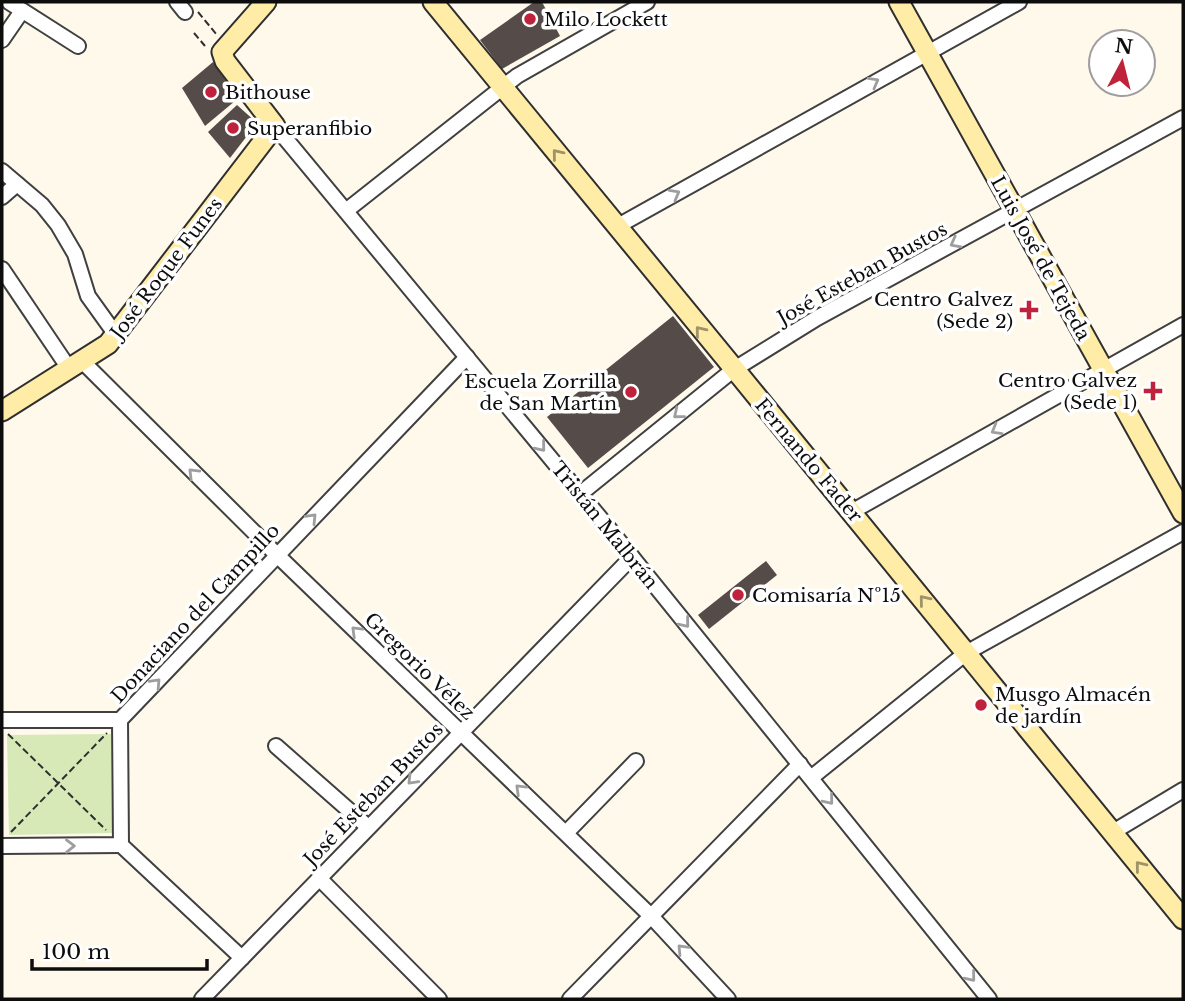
<svg xmlns="http://www.w3.org/2000/svg" width="1185" height="1001" font-family="'Libre Baskerville',serif">
<style>
.green{fill:#d6e9b6}
.building{fill:#554c49}
.lines{fill:none;stroke-linecap:round;stroke-linejoin:round}
.street-casing{stroke:#404040;stroke-width:18}
.secondary-casing{stroke:#2f2f2f;stroke-width:23}
.path{stroke:#2f2f2f;stroke-width:2;stroke-dasharray:7 3.5;stroke-linecap:butt}
.street{stroke:#fff;stroke-width:14}
.secondary{stroke:#ffeca7;stroke-width:19}
.oneway{stroke:#9e9e9e}
.oneway2{stroke:#9e9369}
.poi-dot{fill:#be233b;stroke:#fff;stroke-width:2.5}
.labels{text-anchor:middle;stroke-width:7;stroke-linejoin:round;paint-order:stroke}
.poi-label{font-size:19px;fill:#0d0d0d;stroke:#fff;text-anchor:start}
.street-label{font-size:19px;fill:#0d0d0d;stroke:#fff}
</style>
<rect width="100%" height="100%" fill="#fff9ec"/>
<path class="green" d="M111 734 112 833 9 835 7 735Z"/>
<g class="building">
<path d="M534 2H542L560 36 502 69 480 40Z"/>
<path d="M213 62 241 96 205 126 182 88Z"/>
<path d="M237 105 257 123 230 158 208 132Z"/>
<path d="M673 316 714 367 588 468 547 417Z"/>
<path d="M766 561 777 575 709 629 698 615Z"/>
</g>
<g class="lines">
<defs>
<g id="street">
<path d="M9 2 78 46"/>
<path d="M177 2 185 12"/>
<path d="M2 40 22 11"/>
<path d="M275 126 611 531 989 999"/>
<path d="M2 171 42 205 58 225 75 254 88 296 116 335"/>
<path d="M2 197 17 184"/>
<path d="M347 210 517 76 647 2"/>
<path d="M616 227 1019 2"/>
<path d="M2 269 70 370"/>
<path d="M83 362 277 555 650 915 728 999"/>
<path d="M580 494 733 370 817 318 1183 118"/>
<path d="M853 511 1183 325"/>
<path d="M2 720H120"/>
<path d="M276 746 368 827"/>
<path d="M812 777 966 653 1183 532"/>
<path d="M1113 832 1183 790"/>
<path d="M566 833 636 761"/>
<path d="M121 845 242 958"/>
<path d="M2 846 121 845 120 720 467 357"/>
<path d="M319 878 439 999"/>
<path d="M202 999 632 557"/>
<path d="M570 999 800 764"/>
</g>
<g id="secondary">
<path d="M433 2C684 307 934 612 1183 919"/>
<path d="M899 2 1183 513"/>
<path d="M2 411 108 344 275 126 225 61 222 52 266 2"/>
</g>
</defs>
<use href="#street" class="street-casing"/>
<use href="#secondary" class="secondary-casing"/>
<g class="path">
<path d="M198 12 217 35"/>
<path d="M194 33 205 46"/>
<path d="M8 734 106 830"/>
<path d="M11 832 107 733"/>
</g>
<use href="#street" class="street"/>
<use href="#secondary" class="secondary"/>
</g>
<defs><path id="oneway-chevron" d="M-2-3.5L2.5 0L-2 3.5" fill="none" stroke-width="1.6" stroke-linecap="round" stroke-linejoin="round" transform="scale(1.75)"/></defs>
<g class="oneway">
<use href="#oneway-chevron" transform="translate(874 82) rotate(-29)"/>
<use href="#oneway-chevron" transform="translate(675 194) rotate(-29)"/>
<use href="#oneway-chevron" transform="translate(955 243) rotate(152)"/>
<use href="#oneway-chevron" transform="translate(678 414) rotate(141)"/>
<use href="#oneway-chevron" transform="translate(996 430) rotate(150)"/>
<use href="#oneway-chevron" transform="translate(541 447) rotate(51)"/>
<use href="#oneway-chevron" transform="translate(193 473) rotate(-135)"/>
<use href="#oneway-chevron" transform="translate(312 518) rotate(-46)"/>
<use href="#oneway-chevron" transform="translate(685 623) rotate(51)"/>
<use href="#oneway-chevron" transform="translate(356 631) rotate(-136)"/>
<use href="#oneway-chevron" transform="translate(156 683) rotate(-47)"/>
<use href="#oneway-chevron" transform="translate(412 780) rotate(134)"/>
<use href="#oneway-chevron" transform="translate(520 789) rotate(-136)"/>
<use href="#oneway-chevron" transform="translate(829 800) rotate(51)"/>
<use href="#oneway-chevron" transform="translate(70 846) rotate(-1)"/>
<use href="#oneway-chevron" transform="translate(682 949) rotate(-133)"/>
<use href="#oneway-chevron" transform="translate(971 977) rotate(51)"/>
</g>
<g class="oneway2">
<use href="#oneway-chevron" transform="translate(557 154) rotate(-129)"/>
<use href="#oneway-chevron" transform="translate(700 331) rotate(-129)"/>
<use href="#oneway-chevron" transform="translate(924 600) rotate(-129)"/>
<use href="#oneway-chevron" transform="translate(1140 866) rotate(-129)"/>
</g>
<g class="poi-dot">
<circle cx="530" cy="19" r="7"/>
<circle cx="211" cy="92" r="7"/>
<circle cx="233" cy="128" r="7"/>
<path d="M1025.5 299.5h7v7h7v7h-7v7h-7v-7h-7v-7h7z"/>
<path d="M1149.5 380.5h7v7h7v7h-7v7h-7v-7h-7v-7h7z"/>
<circle cx="631" cy="392" r="7"/>
<circle cx="738" cy="595" r="7"/>
<circle cx="981" cy="705" r="7"/>
</g>
<g class="labels">
<g class="poi-label">
<text x="544" y="26">Milo Lockett</text>
<text x="225" y="99">Bithouse</text>
<text x="247" y="135">Superanfibio</text>
<text x="1013" y="306" text-anchor="end">Centro Galvez<tspan x="1013" dy="22">(Sede 2)</tspan></text>
<text x="1137" y="387" text-anchor="end">Centro Galvez<tspan x="1137" dy="22">(Sede 1)</tspan></text>
<text x="617" y="388" text-anchor="end">Escuela Zorrilla<tspan x="617" dy="22">de San Martín</tspan></text>
<text x="752" y="602">Comisaría Nº15</text>
<text x="995" y="701">Musgo Almacén<tspan x="995" dy="22">de jardín</tspan></text>
</g>
<g class="street-label">
<text transform="translate(1041 258) rotate(61)" y="7">Luis José de Tejeda</text>
<text transform="translate(166 268) rotate(-53)" y="7">José Roque Funes</text>
<text transform="translate(862 273) rotate(-29)" y="7">José Esteban Bustos</text>
<text transform="translate(809 460) rotate(50)" y="7">Fernando Fader</text>
<text transform="translate(605 525) rotate(51)" y="7">Tristán Malbrán</text>
<text transform="translate(195 613) rotate(-47)" y="7">Donaciano del Campillo</text>
<text transform="translate(420 666) rotate(44)" y="7">Gregorio Vélez</text>
<text transform="translate(373 794) rotate(-46)" y="7">José Esteban Bustos</text>
</g>
</g>
<rect width="1185" height="1001" fill="none" stroke="#0d0d0d" stroke-width="7"/>
<g transform="translate(1122 63) rotate(7)"><circle r="33" fill="#ffffff" stroke="#9e9e9e" stroke-width="2"/>
<path d="M0-5L12 26L0 18L-12 26Z" fill="#be233b"/>
<text y="-10" font-size="19" font-weight="bold" text-anchor="middle" fill="#0d0d0d">N</text>
</g>
<path d="M32 959v10h175v-10" fill="none" stroke="#0d0d0d" stroke-width="3.5"/>
<text x="42" y="959" font-size="21" fill="#0d0d0d" stroke="#ffffff" stroke-width="5" paint-order="stroke">100 m</text>
</svg>
